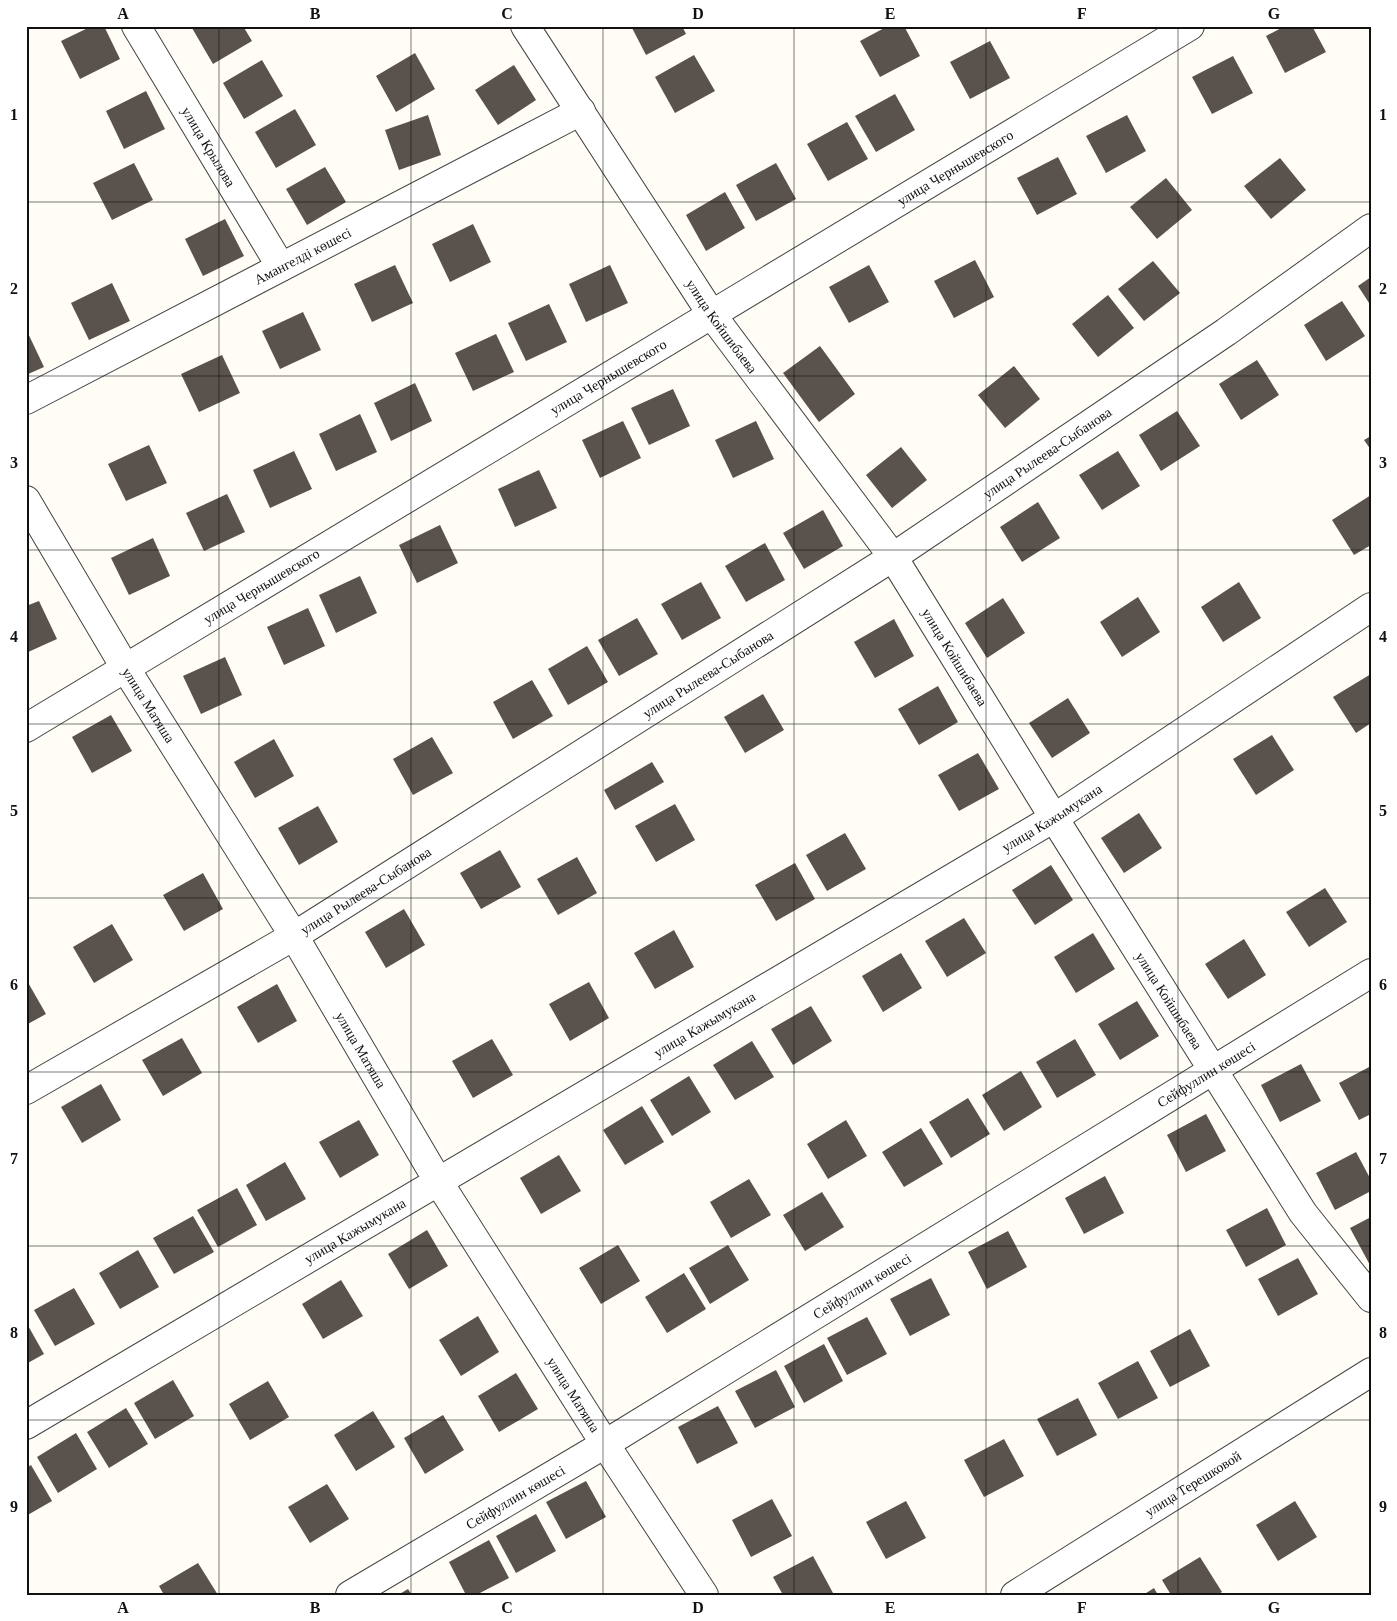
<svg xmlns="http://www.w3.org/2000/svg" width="1397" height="1621" font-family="Georgia,serif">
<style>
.building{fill:#5a524d}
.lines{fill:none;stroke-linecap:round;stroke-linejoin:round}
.minor-casing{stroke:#444;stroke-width:30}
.minor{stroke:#fff;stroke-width:28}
.grid{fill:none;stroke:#111;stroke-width:1;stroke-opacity:0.55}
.labels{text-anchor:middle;stroke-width:5;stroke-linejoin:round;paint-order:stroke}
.street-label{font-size:14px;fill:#111;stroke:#fff}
.neatline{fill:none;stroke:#111;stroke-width:2}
.grid-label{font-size:16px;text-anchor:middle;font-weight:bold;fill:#111}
</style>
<rect width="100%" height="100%" fill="#fffdf5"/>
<g class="building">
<path d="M92 26H104L120 59 80 79 61 41Z"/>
<path d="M194 26H243L252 41 213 64 192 28Z"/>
<path d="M631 26H682L686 34 646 55Z"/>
<path d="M888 26H904L920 56 880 77 860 41Z"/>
<path d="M1285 26H1312L1326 52 1285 73 1266 36Z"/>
<path d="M990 41 1010 78 970 99 950 62Z"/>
<path d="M415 53 435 89 396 112 376 76Z"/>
<path d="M694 55 715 91 675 113 655 77Z"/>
<path d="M1233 56 1253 93 1212 114 1192 77Z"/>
<path d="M262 60 283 96 244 119 223 83Z"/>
<path d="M514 65 536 100 498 125 475 90Z"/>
<path d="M146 91 165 129 124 149 106 111Z"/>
<path d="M895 94 915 130 876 152 855 116Z"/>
<path d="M295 109 316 145 276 168 255 132Z"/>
<path d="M428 115 441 155 399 170 385 130Z"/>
<path d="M1127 115 1146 151 1106 173 1086 136Z"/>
<path d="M847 122 868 159 828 181 807 144Z"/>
<path d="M1058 157 1077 194 1037 215 1017 178Z"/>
<path d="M1280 158 1306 190 1271 219 1244 186Z"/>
<path d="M134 163 153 200 112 220 93 183Z"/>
<path d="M776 163 796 199 756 221 736 185Z"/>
<path d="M325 167 346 202 307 225 286 189Z"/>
<path d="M1166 178 1192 210 1157 239 1130 207Z"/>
<path d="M725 192 745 228 706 251 686 215Z"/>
<path d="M225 219 244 256 203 276 185 239Z"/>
<path d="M473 224 491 262 450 282 432 244Z"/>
<path d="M975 260 994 297 954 318 934 281Z"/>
<path d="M1153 261 1180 293 1144 321 1118 289Z"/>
<path d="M395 265 413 303 372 322 354 284Z"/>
<path d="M610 265 628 303 586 322 569 284Z"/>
<path d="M869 265 889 302 849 323 829 287Z"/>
<path d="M1371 277V306L1358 286Z"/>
<path d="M112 283 130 321 89 340 71 303Z"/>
<path d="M1108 295 1134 328 1098 357 1072 324Z"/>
<path d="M1342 301 1365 336 1326 361 1304 325Z"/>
<path d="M549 304 567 342 526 361 508 323Z"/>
<path d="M303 312 321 350 280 369 262 331Z"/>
<path d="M26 329 44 367 26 375Z"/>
<path d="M496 334 514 372 473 391 455 353Z"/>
<path d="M820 346 855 394 819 422 783 373Z"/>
<path d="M222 355 240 393 199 412 181 374Z"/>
<path d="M1257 360 1279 395 1241 420 1219 384Z"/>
<path d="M1014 366 1040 399 1005 428 978 395Z"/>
<path d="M415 383 432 421 391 441 374 403Z"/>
<path d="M673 389 690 426 649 445 631 408Z"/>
<path d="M1177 411 1200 446 1161 471 1139 435Z"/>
<path d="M360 414 377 452 336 471 319 434Z"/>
<path d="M623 421 641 458 600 478 582 440Z"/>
<path d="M756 421 774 459 733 478 715 440Z"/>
<path d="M1371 436V450L1364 440Z"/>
<path d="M149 445 167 483 126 501 108 464Z"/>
<path d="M901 447 927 480 892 508 866 475Z"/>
<path d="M294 451 312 489 270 508 253 470Z"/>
<path d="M1118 451 1140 486 1102 510 1079 475Z"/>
<path d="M539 470 557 508 515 527 498 489Z"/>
<path d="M227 494 245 532 204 551 186 513Z"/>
<path d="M1371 495V545L1354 555 1332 520Z"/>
<path d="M1038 502 1060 538 1022 562 1000 527Z"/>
<path d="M823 510 843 546 804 569 783 533Z"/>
<path d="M440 525 458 563 417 583 399 545Z"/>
<path d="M153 538 170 576 129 595 111 558Z"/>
<path d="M765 543 785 580 746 602 725 566Z"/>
<path d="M360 576 377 613 336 633 319 595Z"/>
<path d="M701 582 721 618 682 640 661 604Z"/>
<path d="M1239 582 1261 618 1223 642 1201 607Z"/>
<path d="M1138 597 1160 632 1122 657 1100 622Z"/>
<path d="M1003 598 1025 633 987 658 965 623Z"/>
<path d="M39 601 57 639 26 653V606Z"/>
<path d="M308 608 325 646 284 665 267 627Z"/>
<path d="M637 618 658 654 619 676 598 640Z"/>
<path d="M894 619 914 656 875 678 854 642Z"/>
<path d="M587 646 608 682 568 705 548 669Z"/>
<path d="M225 657 242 695 201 714 183 676Z"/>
<path d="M1371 674V723L1356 733 1333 697Z"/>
<path d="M532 680 553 716 513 739 493 702Z"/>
<path d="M938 686 958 722 919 745 898 709Z"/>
<path d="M763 694 784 730 745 753 724 717Z"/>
<path d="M1068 698 1090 733 1052 758 1029 723Z"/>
<path d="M111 715 132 751 92 773 72 737Z"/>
<path d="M1272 735 1294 770 1256 795 1233 759Z"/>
<path d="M432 737 453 773 413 795 393 759Z"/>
<path d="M274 739 294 776 255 798 234 762Z"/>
<path d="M978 753 999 789 959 811 938 775Z"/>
<path d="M652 762 664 782 615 810 604 790Z"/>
<path d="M675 804 695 840 656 862 635 826Z"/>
<path d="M318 806 338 842 299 865 278 828Z"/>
<path d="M1139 813 1162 848 1124 873 1101 838Z"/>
<path d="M845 833 866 869 827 891 806 855Z"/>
<path d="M500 850 521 887 481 909 460 873Z"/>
<path d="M577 857 597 893 558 915 537 879Z"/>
<path d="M795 863 815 899 776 921 755 885Z"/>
<path d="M1051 865 1073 900 1035 925 1012 890Z"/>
<path d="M203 873 223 909 184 931 163 895Z"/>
<path d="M1325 888 1347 922 1309 947 1286 912Z"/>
<path d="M404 909 425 945 386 968 365 932Z"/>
<path d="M964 918 986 953 947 977 925 941Z"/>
<path d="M112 924 133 960 94 983 73 947Z"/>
<path d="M674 930 694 967 655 989 634 953Z"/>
<path d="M1093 933 1115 969 1076 993 1054 957Z"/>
<path d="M1244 939 1266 975 1228 999 1205 964Z"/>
<path d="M901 953 922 988 883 1012 862 976Z"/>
<path d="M26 979 46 1014 26 1025Z"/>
<path d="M589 982 609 1018 570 1041 549 1004Z"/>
<path d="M277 984 297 1021 258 1043 237 1007Z"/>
<path d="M1137 1001 1159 1036 1120 1060 1098 1024Z"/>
<path d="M811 1006 832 1041 793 1065 771 1029Z"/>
<path d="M182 1038 202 1073 163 1096 142 1060Z"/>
<path d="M492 1039 513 1075 473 1098 452 1061Z"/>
<path d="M1075 1039 1096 1075 1057 1098 1036 1062Z"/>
<path d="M752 1041 774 1077 735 1100 713 1065Z"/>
<path d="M1301 1064 1321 1101 1280 1122 1261 1085Z"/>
<path d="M1371 1066V1114L1359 1120 1339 1083Z"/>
<path d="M1021 1071 1042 1107 1004 1131 982 1095Z"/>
<path d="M689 1076 711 1112 672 1136 650 1100Z"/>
<path d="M101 1084 121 1120 82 1143 61 1107Z"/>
<path d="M968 1098 990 1134 951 1158 929 1122Z"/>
<path d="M642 1106 664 1142 625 1165 603 1130Z"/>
<path d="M1206 1114 1226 1151 1186 1172 1167 1135Z"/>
<path d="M359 1120 379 1155 340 1178 319 1142Z"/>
<path d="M846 1120 867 1156 828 1179 807 1144Z"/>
<path d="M921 1128 943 1164 904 1187 882 1152Z"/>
<path d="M1356 1152 1371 1180V1191L1335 1210 1316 1173Z"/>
<path d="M559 1155 581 1191 541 1214 520 1178Z"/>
<path d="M285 1162 306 1199 266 1221 246 1185Z"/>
<path d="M1105 1176 1124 1213 1084 1234 1065 1198Z"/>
<path d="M749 1179 771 1215 731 1238 710 1202Z"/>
<path d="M237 1188 257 1225 218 1247 197 1210Z"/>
<path d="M822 1192 844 1227 805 1251 783 1215Z"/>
<path d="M1267 1208 1286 1245 1246 1267 1226 1230Z"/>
<path d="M193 1216 214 1252 174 1274 153 1238Z"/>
<path d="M1371 1217V1267L1350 1228Z"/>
<path d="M427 1230 448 1266 409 1289 388 1254Z"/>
<path d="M1008 1231 1027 1267 987 1289 968 1252Z"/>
<path d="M618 1245 640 1281 601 1304 579 1268Z"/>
<path d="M728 1245 749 1280 710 1304 689 1268Z"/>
<path d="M138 1250 159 1287 120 1309 99 1273Z"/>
<path d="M1298 1258 1318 1294 1278 1316 1258 1279Z"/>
<path d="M684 1273 706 1309 667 1333 645 1297Z"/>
<path d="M931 1278 950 1315 910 1336 890 1299Z"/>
<path d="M341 1280 363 1316 323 1339 302 1304Z"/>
<path d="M74 1288 95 1324 55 1346 34 1310Z"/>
<path d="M478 1316 499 1352 461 1376 439 1340Z"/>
<path d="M867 1317 887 1354 847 1375 827 1338Z"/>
<path d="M26 1322 44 1354 26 1364Z"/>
<path d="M1190 1329 1210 1366 1170 1387 1150 1351Z"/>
<path d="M824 1344 843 1381 804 1403 784 1366Z"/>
<path d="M1138 1361 1158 1398 1118 1419 1098 1383Z"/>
<path d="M776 1370 795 1407 755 1428 735 1391Z"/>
<path d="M516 1373 538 1409 499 1432 478 1396Z"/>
<path d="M173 1380 194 1416 155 1439 134 1403Z"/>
<path d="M268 1381 289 1417 250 1440 229 1404Z"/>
<path d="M1078 1398 1097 1435 1057 1456 1037 1419Z"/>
<path d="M718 1406 738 1443 697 1464 678 1427Z"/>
<path d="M126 1408 148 1444 109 1468 87 1432Z"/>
<path d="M373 1411 395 1447 356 1471 334 1435Z"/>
<path d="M443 1415 464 1450 425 1474 404 1438Z"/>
<path d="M76 1433 97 1469 58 1493 37 1457Z"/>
<path d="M1004 1439 1024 1476 984 1497 964 1460Z"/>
<path d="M31 1465 52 1501 26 1516V1468Z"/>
<path d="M586 1481 606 1517 566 1539 546 1502Z"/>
<path d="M327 1484 349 1519 310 1543 288 1507Z"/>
<path d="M772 1499 792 1536 751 1557 732 1520Z"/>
<path d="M906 1501 926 1538 886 1559 866 1522Z"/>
<path d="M1295 1501 1317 1537 1278 1561 1256 1525Z"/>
<path d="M536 1514 556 1551 516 1573 496 1536Z"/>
<path d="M489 1540 509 1578 476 1595H466L449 1562Z"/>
<path d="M813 1556 833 1593 829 1595H783L773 1577Z"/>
<path d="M1200 1557 1222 1592 1217 1595H1171L1162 1580Z"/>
<path d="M198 1563 218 1595H164L159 1586Z"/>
<path d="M1154 1588 1158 1595H1143Z"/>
<path d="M408 1589 412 1595H398Z"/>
</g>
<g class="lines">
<defs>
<g id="minor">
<path id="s1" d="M136 26 281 267"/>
<path id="s2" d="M525 26 712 315 893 557 1054 818 1303 1213 1371 1298"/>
<path id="s3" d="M26 400 581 111"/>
<path id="s4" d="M26 500 126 669 294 936 438 1181 605 1444 704 1595"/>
<path id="s5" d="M26 728 1190 26"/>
<path id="s6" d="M26 1090 294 936 893 557 1226 332 1371 228"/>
<path id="s7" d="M26 1425 1054 818 1371 607"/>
<path id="s8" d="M350 1595 605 1444 1371 973"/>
<path id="s9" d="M1015 1595 1371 1372"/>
</g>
</defs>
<use href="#minor" class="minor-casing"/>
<use href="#minor" class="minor"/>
</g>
<path class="grid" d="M219 26V1595M411 26V1595M603 26V1595M794 26V1595M986 26V1595M1178 26V1595M26 202H1371M26 376H1371M26 550H1371M26 724H1371M26 898H1371M26 1072H1371M26 1246H1371M26 1420H1371"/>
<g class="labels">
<g class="street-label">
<text dy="5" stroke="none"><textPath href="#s1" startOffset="141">улица Крылова</textPath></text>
<text dy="5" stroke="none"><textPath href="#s5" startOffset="1085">улица Чернышевского</textPath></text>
<text dy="5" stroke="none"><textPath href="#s3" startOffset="312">Амангелді көшесі</textPath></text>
<text dy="5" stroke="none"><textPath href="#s2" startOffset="359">улица Койшибаева</textPath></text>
<text dy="5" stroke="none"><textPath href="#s5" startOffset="680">улица Чернышевского</textPath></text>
<text dy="5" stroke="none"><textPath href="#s6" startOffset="1204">улица Рылеева-Сыбанова</textPath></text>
<text dy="5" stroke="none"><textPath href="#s5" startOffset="275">улица Чернышевского</textPath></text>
<text dy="5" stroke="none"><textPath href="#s2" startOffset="764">улица Койшибаева</textPath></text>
<text dy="5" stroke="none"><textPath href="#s6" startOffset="799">улица Рылеева-Сыбанова</textPath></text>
<text dy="5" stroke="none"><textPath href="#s4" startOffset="239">улица Матяша</textPath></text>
<text dy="5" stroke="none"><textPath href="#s7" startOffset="1192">улица Кажымукана</textPath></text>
<text dy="5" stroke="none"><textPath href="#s6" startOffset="394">улица Рылеева-Сыбанова</textPath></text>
<text dy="5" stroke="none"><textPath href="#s2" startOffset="1169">улица Койшибаева</textPath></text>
<text dy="5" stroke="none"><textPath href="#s7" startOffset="788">улица Кажымукана</textPath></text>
<text dy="5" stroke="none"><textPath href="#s4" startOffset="644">улица Матяша</textPath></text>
<text dy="5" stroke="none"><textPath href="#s8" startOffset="1002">Сейфуллин көшесі</textPath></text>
<text dy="5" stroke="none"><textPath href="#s7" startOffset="382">улица Кажымукана</textPath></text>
<text dy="5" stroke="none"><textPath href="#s8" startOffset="598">Сейфуллин көшесі</textPath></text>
<text dy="5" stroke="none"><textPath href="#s4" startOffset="1049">улица Матяша</textPath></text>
<text dy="5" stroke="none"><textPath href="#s9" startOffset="210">улица Терешковой</textPath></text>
<text dy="5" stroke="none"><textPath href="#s8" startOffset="192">Сейфуллин көшесі</textPath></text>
</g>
</g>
<rect width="1397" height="1621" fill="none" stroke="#ffffff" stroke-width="55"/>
<rect x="28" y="28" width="1342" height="1566" class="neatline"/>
<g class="grid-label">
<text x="123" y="19">A</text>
<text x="315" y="19">B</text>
<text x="507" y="19">C</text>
<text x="698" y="19">D</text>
<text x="890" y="19">E</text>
<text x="1082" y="19">F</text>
<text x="1274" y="19">G</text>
<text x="14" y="120">1</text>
<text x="1383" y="120">1</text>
<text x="14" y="294">2</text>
<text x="1383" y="294">2</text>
<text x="14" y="468">3</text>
<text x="1383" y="468">3</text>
<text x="14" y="642">4</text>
<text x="1383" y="642">4</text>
<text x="14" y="816">5</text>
<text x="1383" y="816">5</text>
<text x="14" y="990">6</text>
<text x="1383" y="990">6</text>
<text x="14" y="1164">7</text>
<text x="1383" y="1164">7</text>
<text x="14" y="1338">8</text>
<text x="1383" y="1338">8</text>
<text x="14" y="1512">9</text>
<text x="1383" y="1512">9</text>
<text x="123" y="1613">A</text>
<text x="315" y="1613">B</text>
<text x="507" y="1613">C</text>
<text x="698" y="1613">D</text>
<text x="890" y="1613">E</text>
<text x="1082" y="1613">F</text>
<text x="1274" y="1613">G</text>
</g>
</svg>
